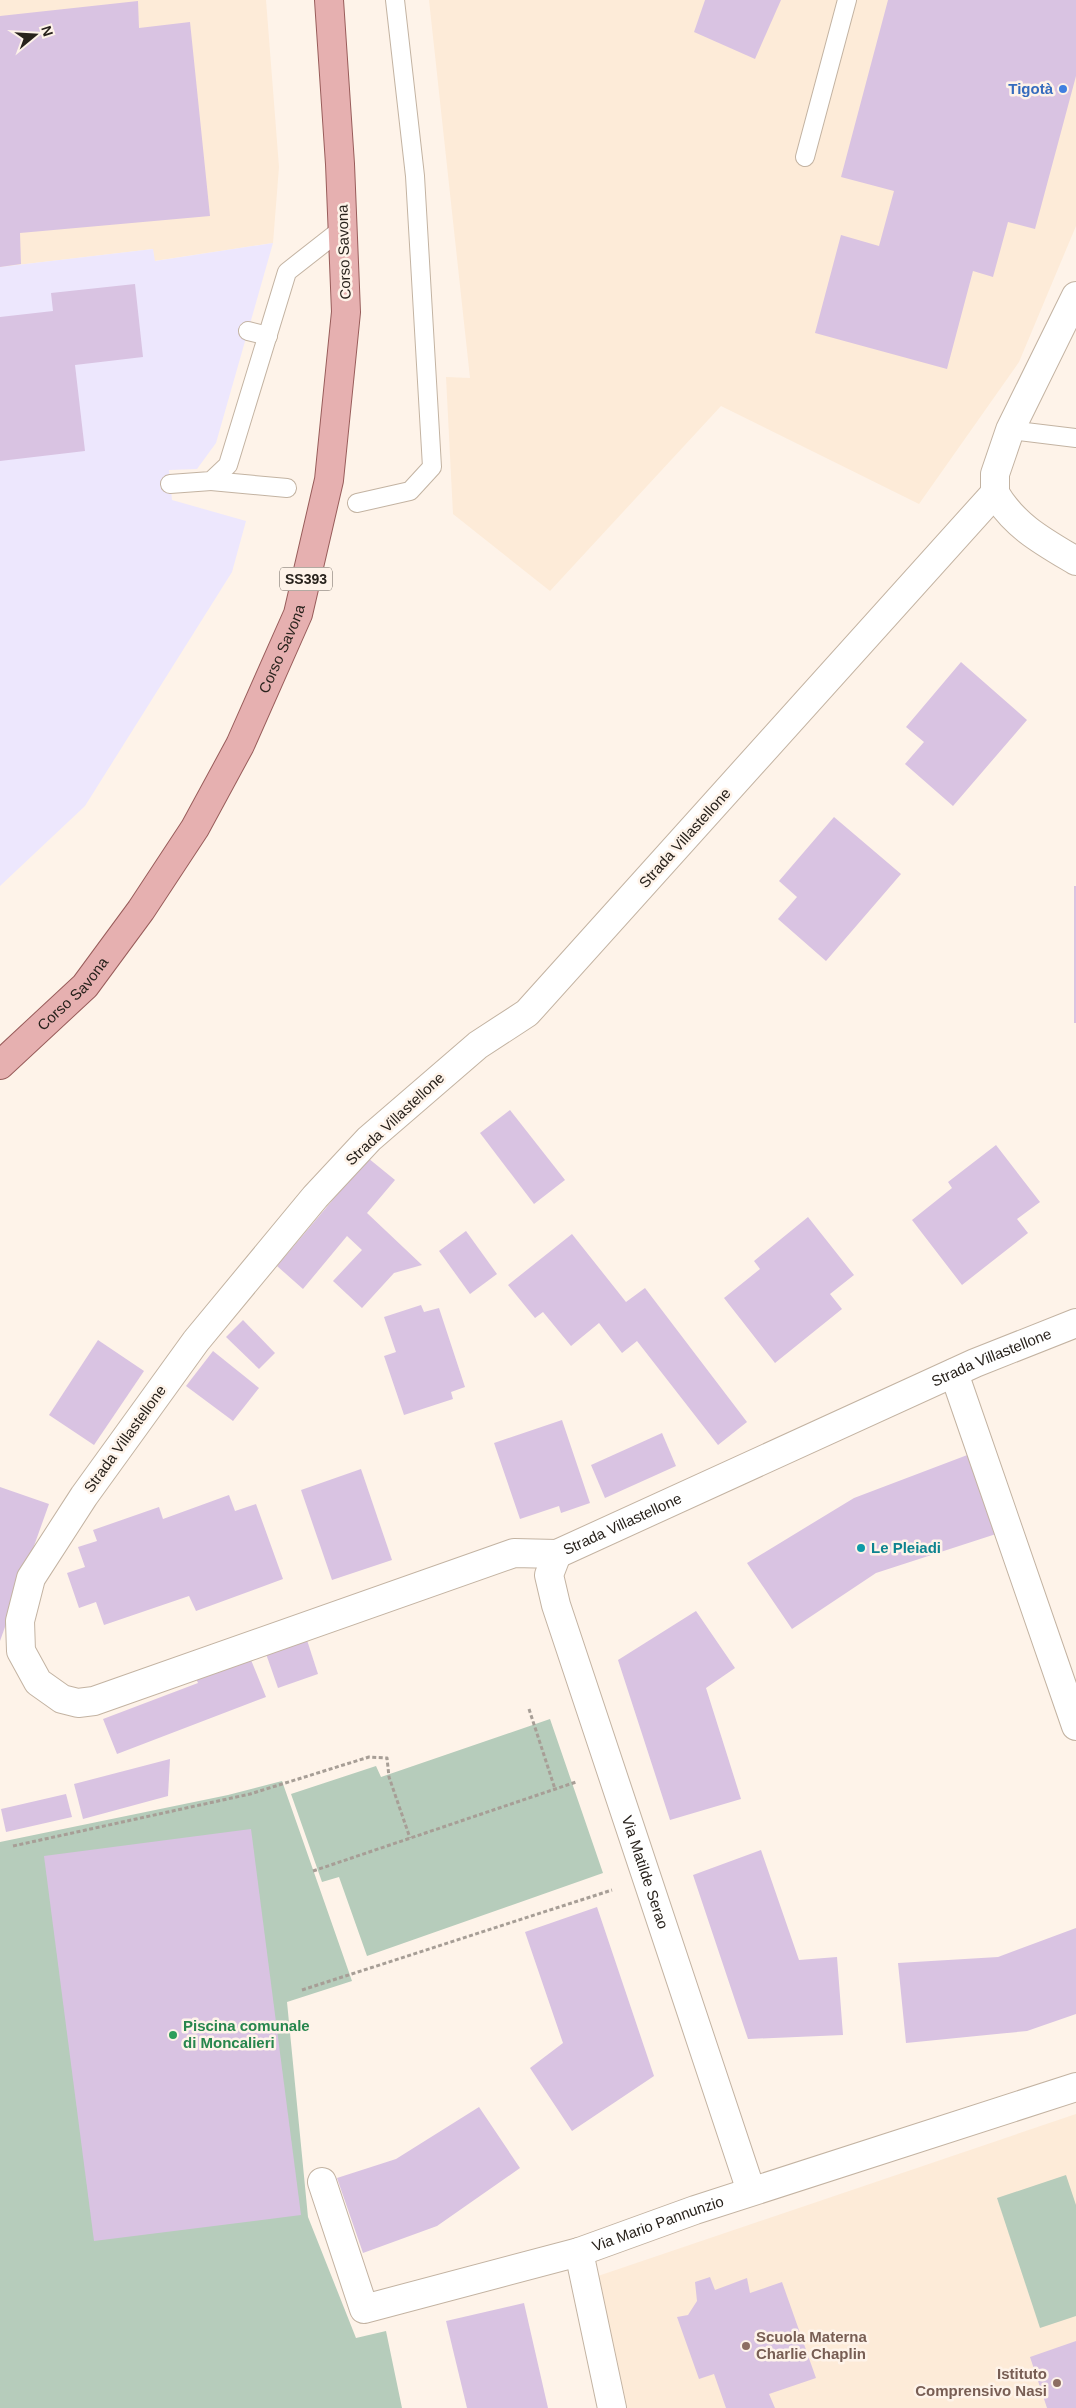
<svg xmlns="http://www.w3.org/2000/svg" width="1076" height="2408" font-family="Arial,sans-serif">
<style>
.built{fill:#fdebd8}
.industrial{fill:#ede7fd}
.green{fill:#b6ccbb}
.building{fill:#d9c3e2}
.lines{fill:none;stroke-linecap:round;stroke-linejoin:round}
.lane-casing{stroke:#c3b3a2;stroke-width:20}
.street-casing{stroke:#c3b3a2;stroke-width:30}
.primary-casing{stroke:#985c5a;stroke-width:30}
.path{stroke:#a79e96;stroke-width:3;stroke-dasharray:4 2.5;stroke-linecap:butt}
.lane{stroke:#fff;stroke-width:18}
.street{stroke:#fff;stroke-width:28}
.primary{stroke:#e6b0b0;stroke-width:28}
.shop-dot{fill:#3f7fe0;stroke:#fef3e9;stroke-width:2}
.culture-dot{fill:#0f9aa8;stroke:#fef3e9;stroke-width:2}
.leisure-dot{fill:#2e9e5b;stroke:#fef3e9;stroke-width:2}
.education-dot{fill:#8d6e63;stroke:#fef3e9;stroke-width:2}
.labels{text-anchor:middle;stroke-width:5;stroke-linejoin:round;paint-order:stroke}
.shield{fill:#fef3e9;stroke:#68615a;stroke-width:1}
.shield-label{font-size:14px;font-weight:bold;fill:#28221c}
.shop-label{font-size:15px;font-weight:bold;fill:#366cbe;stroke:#fef3e9;text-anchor:end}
.street-label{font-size:15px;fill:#28221c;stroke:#fef3e9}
.culture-label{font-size:15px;font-weight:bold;fill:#0d838f;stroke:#fef3e9;text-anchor:start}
.leisure-label{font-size:15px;font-weight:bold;fill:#27864d;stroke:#fef3e9;text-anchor:start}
.education-label{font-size:15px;font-weight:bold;fill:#785e54;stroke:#fef3e9;text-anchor:start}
</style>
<rect width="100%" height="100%" fill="#fef3e9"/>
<g class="built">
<path d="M0 0H266L279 167 273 243 154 261 153 249 0 267Z"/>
<path d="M429 0H1076V226L1019 362 919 504 721 406 550 591 453 514 446 377 470 378Z"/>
<path d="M1076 2114V2408H627L598 2276Z"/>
</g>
<path class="industrial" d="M273 243 216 443 197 469 169 470 172 500 246 521 232 572 85 806 0 886V267L153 249 155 261Z"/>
<g class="green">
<path d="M550 1719 603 1873 367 1956 339 1877 322 1882 291 1794 376 1766 381 1777Z"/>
<path d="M282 1781 352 1981 287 2002 308 2217 356 2338 386 2331 402 2408H0V1842L228 1795Z"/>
<path d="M1066 2175 1076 2205V2316L1040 2328 997 2198Z"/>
</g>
<g class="building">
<path d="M705 0H781L755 59 694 32Z"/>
<path d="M888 0H1076V76L1035 229 1008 222 993 277 973 271 947 369 815 333 841 235 879 246 894 191 841 177Z"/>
<path d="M138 1 139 28 190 22 210 216 20 233 21 264 0 267V16Z"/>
<path d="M135 284 143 357 75 365 85 451 0 461V317L53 311 51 293Z"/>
<path d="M961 662 1027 720 953 806 905 764 924 742 906 727Z"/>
<path d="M834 817 901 874 826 961 778 919 797 897 779 881Z"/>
<rect x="1074" y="886" width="2" height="137"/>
<path d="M510 1110 565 1180 534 1204 480 1133Z"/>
<path d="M996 1145 1040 1202 1017 1219 1028 1233 962 1285 912 1220 952 1188 948 1182Z"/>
<path d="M368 1158 395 1180 367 1213 422 1265 394 1273 362 1308 333 1281 362 1250 347 1236 303 1289 277 1266Z"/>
<path d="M808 1217 854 1275 830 1294 842 1309 775 1363 724 1298 760 1269 754 1261Z"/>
<path d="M466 1231 497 1274 470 1294 439 1251Z"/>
<path d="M572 1234 626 1302 645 1288 747 1422 718 1445 637 1341 622 1353 599 1323 571 1346 543 1312 535 1318 508 1285Z"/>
<path d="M421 1305 424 1312 439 1308 465 1387 451 1392 453 1399 404 1415 384 1356 396 1352 384 1317Z"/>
<path d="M243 1320 275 1353 259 1369 226 1337Z"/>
<path d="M98 1340 144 1371 94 1445 49 1415Z"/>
<path d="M213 1351 259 1388 233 1421 186 1386Z"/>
<path d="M562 1420 590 1503 561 1513 559 1506 520 1519 494 1443Z"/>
<path d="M662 1433 676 1466 605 1498 591 1465Z"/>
<path d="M970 1454 996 1534 876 1573 792 1629 747 1563 854 1498Z"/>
<path d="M361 1469 392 1560 332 1580 301 1490Z"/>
<path d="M0 1487 49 1504 0 1641Z"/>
<path d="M229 1495 235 1511 256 1504 283 1579 196 1611 189 1596 104 1625 96 1602 79 1608 67 1573 85 1567 78 1547 97 1541 93 1530 159 1507 163 1519Z"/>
<path d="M696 1611 735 1668 706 1688 741 1799 670 1820 618 1660Z"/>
<path d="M306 1637 318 1674 278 1688 265 1651Z"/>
<path d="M249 1655 266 1697 117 1754 103 1719 198 1683 195 1676Z"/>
<path d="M170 1759 168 1796 83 1819 74 1784Z"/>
<path d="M66 1794 72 1817 6 1832 1 1809Z"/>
<path d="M251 1829 301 2215 94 2241 44 1856Z"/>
<path d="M761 1850 799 1960 837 1957 843 2035 748 2039 693 1875Z"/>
<path d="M597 1907 654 2076 572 2131 530 2068 563 2043 525 1932Z"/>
<path d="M1076 1928V2014L1027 2031 906 2043 898 1963 998 1957Z"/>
<path d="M479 2107 520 2168 437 2226 363 2253 337 2178 396 2159Z"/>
<path d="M710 2277 715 2290 747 2278 750 2293 782 2282 816 2378 769 2394 775 2408H726L714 2374 699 2379 677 2317 688 2315 697 2301 695 2282Z"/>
<path d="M524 2303 548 2408H467L446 2321Z"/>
<path d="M1076 2341V2408H1047L1030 2357Z"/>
</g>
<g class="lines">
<defs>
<g id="lane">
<path d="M805 157 847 0"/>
<path d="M248 331 268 336"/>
<path d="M1010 430 1076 438"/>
<path d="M211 481 287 488"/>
<path d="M170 484 211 481 228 465 287 272 343 228"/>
<path d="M357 503 410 491 432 467 415 176 395 0"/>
</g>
<g id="street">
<path id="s1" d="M995 493 527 1013 478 1045 369 1139 315 1197 196 1341 84 1496 31 1578 20 1621 21 1651 38 1682 62 1699 78 1703 94 1701 514 1553 557 1554 975 1363 1076 1323"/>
<path d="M995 493V474L1010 430 1076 296"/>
<path d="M995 493C1014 526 1044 542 1076 561"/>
<path d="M954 1373 1076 1726"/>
<path id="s2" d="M557 1554 549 1575 556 1605 751 2191"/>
<path id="s3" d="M322 2182 364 2309 579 2252 695 2210 1076 2087"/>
<path d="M579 2252 612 2408"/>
</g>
<g id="primary">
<path id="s4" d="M0 1065 85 986 141 910 195 828 240 745 298 614 329 480 346 312 340 164 329 0"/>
</g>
</defs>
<use href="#lane" class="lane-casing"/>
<use href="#street" class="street-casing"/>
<use href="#primary" class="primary-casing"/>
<g class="path">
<path d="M529 1709 555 1789"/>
<path d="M13 1846 250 1794 369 1757 387 1758 389 1777 410 1838"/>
<path d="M313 1871 576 1782"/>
<path d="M302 1990 612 1890"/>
</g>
<use href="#lane" class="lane"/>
<use href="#street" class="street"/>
<use href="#primary" class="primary"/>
</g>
<circle class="shop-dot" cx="1063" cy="89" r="5"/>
<circle class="culture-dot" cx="861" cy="1548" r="5"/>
<circle class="leisure-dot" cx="173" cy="2035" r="5"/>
<g class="education-dot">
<circle cx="746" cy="2346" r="5"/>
<circle cx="1057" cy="2383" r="5"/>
</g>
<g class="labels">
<rect class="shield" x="280" y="567.5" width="52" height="23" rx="4"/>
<g class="shield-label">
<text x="306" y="584">SS393</text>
</g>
<g class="shop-label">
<text x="1053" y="94">Tigotà</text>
</g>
<g class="street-label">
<text transform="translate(344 252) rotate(-92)" y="5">Corso Savona</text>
<text dy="5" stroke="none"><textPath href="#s4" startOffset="508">Corso Savona</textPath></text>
<text transform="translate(685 838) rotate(-48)" y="5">Strada Villastellone</text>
<text dy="5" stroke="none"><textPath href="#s4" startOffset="102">Corso Savona</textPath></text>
<text transform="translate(395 1119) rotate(-43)" y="5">Strada Villastellone</text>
<text dy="5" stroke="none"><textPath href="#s1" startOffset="2594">Strada Villastellone</textPath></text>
<text transform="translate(125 1439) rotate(-54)" y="5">Strada Villastellone</text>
<text dy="5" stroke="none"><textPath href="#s1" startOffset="2189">Strada Villastellone</textPath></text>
<text dy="5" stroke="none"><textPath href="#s2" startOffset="335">Via Matilde Serao</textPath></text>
<text dy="5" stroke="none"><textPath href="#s3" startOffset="440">Via Mario Pannunzio</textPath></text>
</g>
<g class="culture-label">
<text x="871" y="1553">Le Pleiadi</text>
</g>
<g class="leisure-label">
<text x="183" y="2031">Piscina comunale<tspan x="183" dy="17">di Moncalieri</tspan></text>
</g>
<g class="education-label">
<text x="756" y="2342">Scuola Materna<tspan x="756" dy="17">Charlie Chaplin</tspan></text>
<text x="1047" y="2379" text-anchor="end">Istituto<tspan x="1047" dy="17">Comprensivo Nasi</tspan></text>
</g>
</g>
<g transform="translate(35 35) rotate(72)" stroke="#fef3e9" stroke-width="4" paint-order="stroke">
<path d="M0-4L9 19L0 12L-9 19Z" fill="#28221c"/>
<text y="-8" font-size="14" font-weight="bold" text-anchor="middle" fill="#28221c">N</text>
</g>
</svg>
